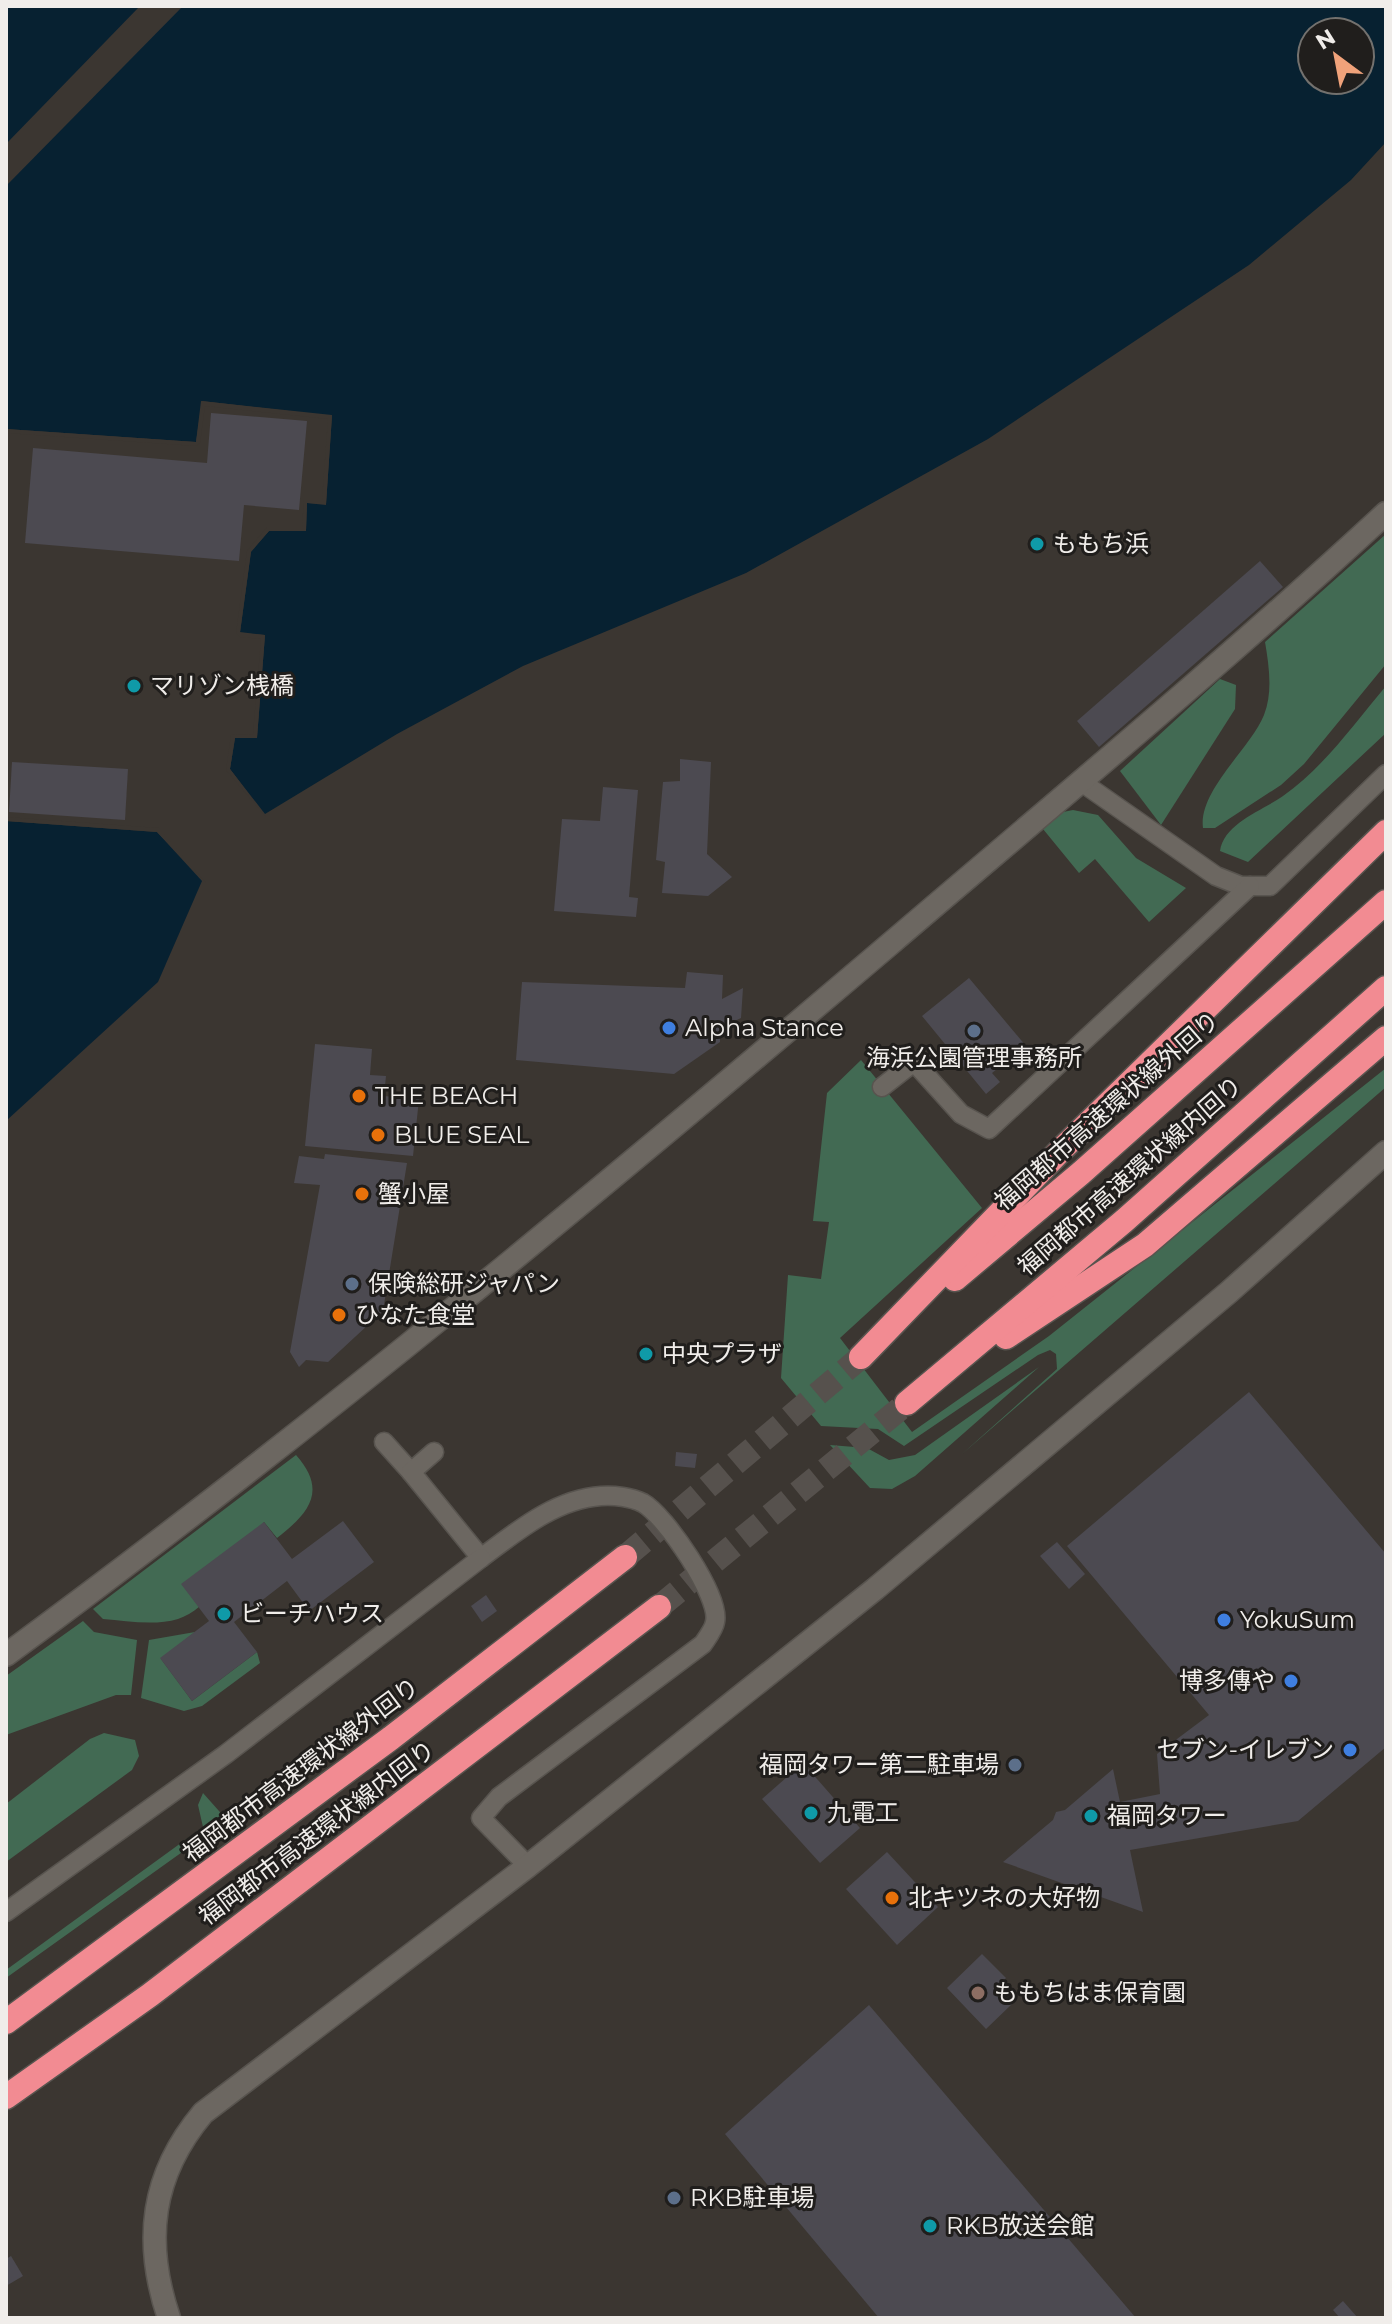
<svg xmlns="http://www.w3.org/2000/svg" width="1392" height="2324" font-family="Montserrat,'Noto Sans JP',sans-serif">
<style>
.green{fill:#426a53}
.water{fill:#072131;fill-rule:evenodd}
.pier{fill:#3b3631}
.building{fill:#4c4a51}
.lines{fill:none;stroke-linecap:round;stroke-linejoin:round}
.motorway-tunnel{stroke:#56514d;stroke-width:24;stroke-dasharray:24 12;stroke-linecap:butt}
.service-casing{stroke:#58544f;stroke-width:21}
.pedestrian-casing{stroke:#58544f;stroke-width:25}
.tertiary-casing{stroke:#58544f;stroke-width:25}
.motorway-casing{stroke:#58544f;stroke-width:27}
.service{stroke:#6c6761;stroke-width:18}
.pedestrian{stroke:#6c6761;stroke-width:22}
.tertiary{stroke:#6c6761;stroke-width:22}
.motorway{stroke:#f28b92;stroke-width:24}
.culture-dot{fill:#0f9aa8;stroke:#201e1c;stroke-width:3}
.shop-dot{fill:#3f7fe0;stroke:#201e1c;stroke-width:3}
.service-dot{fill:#5c6f8a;stroke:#201e1c;stroke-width:3}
.food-dot{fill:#e8710a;stroke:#201e1c;stroke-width:3}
.education-dot{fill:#8d6e63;stroke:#201e1c;stroke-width:3}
.labels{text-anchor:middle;stroke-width:6;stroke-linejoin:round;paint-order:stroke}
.poi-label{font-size:24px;fill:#f0edea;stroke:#201e1c;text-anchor:start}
.street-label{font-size:24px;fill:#f0edea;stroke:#201e1c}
</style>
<rect width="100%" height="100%" fill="#3b3631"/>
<g class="green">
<path d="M1386 534V664L1304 764 1281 785 1215 828H1203C1198 791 1250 749 1264 715 1273 692 1269 666 1265 642Z"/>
<path d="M1220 679 1236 685 1235 709 1161 825 1120 771Z"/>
<path d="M1386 686V733L1248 862 1220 851C1224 823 1262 811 1283 796 1324 767 1354 724 1386 686Z"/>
<path d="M1073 810 1098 815 1136 858 1186 888 1149 922 1095 859 1079 873 1043 829 1063 812Z"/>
<path d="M861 1060 982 1208 840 1338 912 1432 1049 1336 1386 1068V1087L962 1454 1057 1369 1056 1354 1050 1350 1038 1355 904 1446 878 1429 821 1426 781 1378 788 1275 821 1279 829 1222 813 1221 827 1093Z"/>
<path d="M1039 1367 915 1476 892 1489 870 1488 830 1445 867 1448 889 1460 915 1455Z"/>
<path d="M296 1455C328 1491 309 1513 277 1538L264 1522C243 1551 212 1609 178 1619 155 1626 127 1621 103 1619L93 1609Z"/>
<path d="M83 1621 94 1632 137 1640 131 1695H116L6 1735V1676Z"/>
<path d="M195 1632 161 1659 192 1701 257 1652 260 1663 202 1706 184 1711 141 1698 149 1640Z"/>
<path d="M104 1733 135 1740 139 1756 132 1770 6 1862V1804L90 1739Z"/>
<path d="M203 1793 227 1820 6 1978V1970L203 1827 198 1805Z"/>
</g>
<g class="water">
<path d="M6 6H1386V142L1351 180 1249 265 988 439 746 573 523 666 397 734 265 814 230 769 235 738H257L265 635 240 633 251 551 269 531H306L307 503 326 504 332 416 202 401 196 442 6 429ZM1312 32H1360V80H1312Z"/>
<path d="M6 821 157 832 202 881 158 982 6 1121Z"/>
</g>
<g class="pier">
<path d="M140 6H183L6 186V144Z"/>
<path d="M201 401 332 415 326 505 307 503 306 531H269L251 552 240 632 265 635 257 738H235L230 769 266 817 226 770 231 735 253 734 261 639 240 637 236 633 247 551 267 527H302L304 500H322L328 419 205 406 200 443 196 446 6 433V429L196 442Z"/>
<path d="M6 817 159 828 206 883 157 832 6 821Z"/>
</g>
<g class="building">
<path d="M211 413 307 421 299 510 244 505 239 561 25 543 33 448 207 463Z"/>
<path d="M1260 561 1283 587 1099 747 1077 721Z"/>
<path d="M680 759 711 762 707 854 732 877 708 896 662 893 665 862 656 860 663 782 680 781Z"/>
<path d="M12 762 128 769 125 820 9 812Z"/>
<path d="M603 787 638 790 629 897 638 898 636 917 554 911 562 819 600 821Z"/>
<path d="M687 972 723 975 722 999 743 988 741 1018 720 1028V1042L674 1074 516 1060 522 982 685 988Z"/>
<path d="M969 978 1026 1046 992 1073 1000 1082 986 1094 922 1016Z"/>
<path d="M315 1044 372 1049 370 1075 386 1076 384 1096 419 1099 413 1156 305 1146Z"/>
<path d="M325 1154 407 1163 383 1311 328 1362 306 1360 299 1367 290 1352 320 1185 294 1183 299 1156 324 1159Z"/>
<path d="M1249 1392 1386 1554V1747L1298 1821 1130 1850 1143 1912 1003 1862 1053 1820 1056 1812 1065 1810 1113 1769 1120 1802 1160 1794 1157 1754 1209 1715 1067 1546Z"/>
<path d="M676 1452 697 1454 695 1468 675 1466Z"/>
<path d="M343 1521 374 1562 309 1611 287 1581 234 1622 257 1652 192 1701 160 1658 209 1621 181 1584 264 1522 292 1559Z"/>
<path d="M1057 1542 1085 1574 1069 1589 1040 1556Z"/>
<path d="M486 1595 497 1611 482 1622 471 1606Z"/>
<path d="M803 1763 860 1828 820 1863 762 1799Z"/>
<path d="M887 1852 938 1907 897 1945 846 1889Z"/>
<path d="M982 1954 1006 1978 1001 1983 1008 1990 1003 1995 1012 2004 986 2029 947 1988Z"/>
<path d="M869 2005 1136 2318H879L725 2134Z"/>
<path d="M11 2256 23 2276 6 2286V2259Z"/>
<path d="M1343 2301 1358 2318H1340L1333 2310Z"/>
</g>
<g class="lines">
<g class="motorway-tunnel">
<path d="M625 1557 861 1357"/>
<path d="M659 1607 907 1403"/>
</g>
<defs>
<g id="service">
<path d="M1080 781 1216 876 1241 886H1270L1386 774"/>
<path d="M882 1087 914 1062 961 1114 989 1129 1250 886"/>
<path d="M384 1442 411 1472"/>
<path d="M434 1452 411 1472 481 1558C516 1532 555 1499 601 1496 614 1495 631 1497 643 1503 665 1515 721 1597 715 1622 714 1629 707 1638 703 1644L499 1797 481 1818 528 1866"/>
<path d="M6 1912 226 1754 481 1558"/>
</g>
<path id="pedestrian" d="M6 1655C311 1431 602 1189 890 944 1056 802 1225 662 1386 513"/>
<path id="tertiary" d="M169 2318C143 2241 151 2175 203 2113L528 1866 875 1589 1229 1292 1386 1152"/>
<g id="motorway">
<path d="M955 1279 1081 1173 1386 902"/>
<path d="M1006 1337 1145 1245 1386 1038"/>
<path d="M861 1357 1061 1150 1386 832"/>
<path d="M907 1403 1124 1221 1386 988"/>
<path d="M6 2022 391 1738 625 1557"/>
<path d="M6 2097 150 1995 659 1607"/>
</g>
</defs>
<use href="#service" class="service-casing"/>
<use href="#pedestrian" class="pedestrian-casing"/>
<use href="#tertiary" class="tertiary-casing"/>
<use href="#motorway" class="motorway-casing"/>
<use href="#service" class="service"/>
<use href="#pedestrian" class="pedestrian"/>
<use href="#tertiary" class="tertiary"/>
<use href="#motorway" class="motorway"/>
</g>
<g class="culture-dot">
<circle cx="1037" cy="544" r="8"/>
<circle cx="134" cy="686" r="8"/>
<circle cx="646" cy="1354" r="8"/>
<circle cx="224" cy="1614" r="8"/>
<circle cx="811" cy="1813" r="8"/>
<circle cx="1091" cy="1816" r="8"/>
<circle cx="930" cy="2226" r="8"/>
</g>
<g class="shop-dot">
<circle cx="669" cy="1028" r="8"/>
<circle cx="1224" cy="1620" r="8"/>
<circle cx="1291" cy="1681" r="8"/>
<circle cx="1350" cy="1750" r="8"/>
</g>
<g class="service-dot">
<circle cx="974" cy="1031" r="8"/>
<circle cx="352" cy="1284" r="8"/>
<circle cx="1015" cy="1765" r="8"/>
<circle cx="674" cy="2198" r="8"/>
</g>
<g class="food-dot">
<circle cx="359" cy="1096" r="8"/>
<circle cx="378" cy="1135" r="8"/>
<circle cx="362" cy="1194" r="8"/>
<circle cx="339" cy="1315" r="8"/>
<circle cx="892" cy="1898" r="8"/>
</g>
<circle class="education-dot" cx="978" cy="1993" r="8"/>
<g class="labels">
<g class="poi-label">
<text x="1053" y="552">ももち浜</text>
<text x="150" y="694">マリゾン桟橋</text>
<text x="685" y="1036">Alpha Stance</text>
<text x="974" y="1066" text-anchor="middle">海浜公園管理事務所</text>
<text x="375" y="1104">THE BEACH</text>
<text x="394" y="1143">BLUE SEAL</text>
<text x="378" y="1202">蟹小屋</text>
<text x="368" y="1292">保険総研ジャパン</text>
<text x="355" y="1323">ひなた食堂</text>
<text x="662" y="1362">中央プラザ</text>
<text x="240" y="1622">ビーチハウス</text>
<text x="1240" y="1628">YokuSum</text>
<text x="1275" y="1689" text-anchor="end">博多傳や</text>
<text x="1334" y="1758" text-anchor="end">セブン-イレブン</text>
<text x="999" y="1773" text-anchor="end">福岡タワー第二駐車場</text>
<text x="827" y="1821">九電工</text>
<text x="1107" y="1824">福岡タワー</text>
<text x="908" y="1906">北キツネの大好物</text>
<text x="994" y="2001">ももちはま保育園</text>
<text x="690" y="2206">RKB駐車場</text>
<text x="946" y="2234">RKB放送会館</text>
</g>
<g class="street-label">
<text transform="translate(1107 1111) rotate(-41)" y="8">福岡都市高速環状線外回り</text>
<text transform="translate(1130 1176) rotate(-41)" y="8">福岡都市高速環状線内回り</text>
<text transform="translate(301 1770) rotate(-37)" y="8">福岡都市高速環状線外回り</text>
<text transform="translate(317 1833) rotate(-37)" y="8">福岡都市高速環状線内回り</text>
</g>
</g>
<rect width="1392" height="2324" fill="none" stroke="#f0edea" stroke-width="16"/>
<g transform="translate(1336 56) rotate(328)"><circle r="38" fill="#201e1c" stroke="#73716e" stroke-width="2"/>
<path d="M0-6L14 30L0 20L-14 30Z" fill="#f0a27a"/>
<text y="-12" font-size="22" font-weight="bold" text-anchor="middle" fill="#f0edea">N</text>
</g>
</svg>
